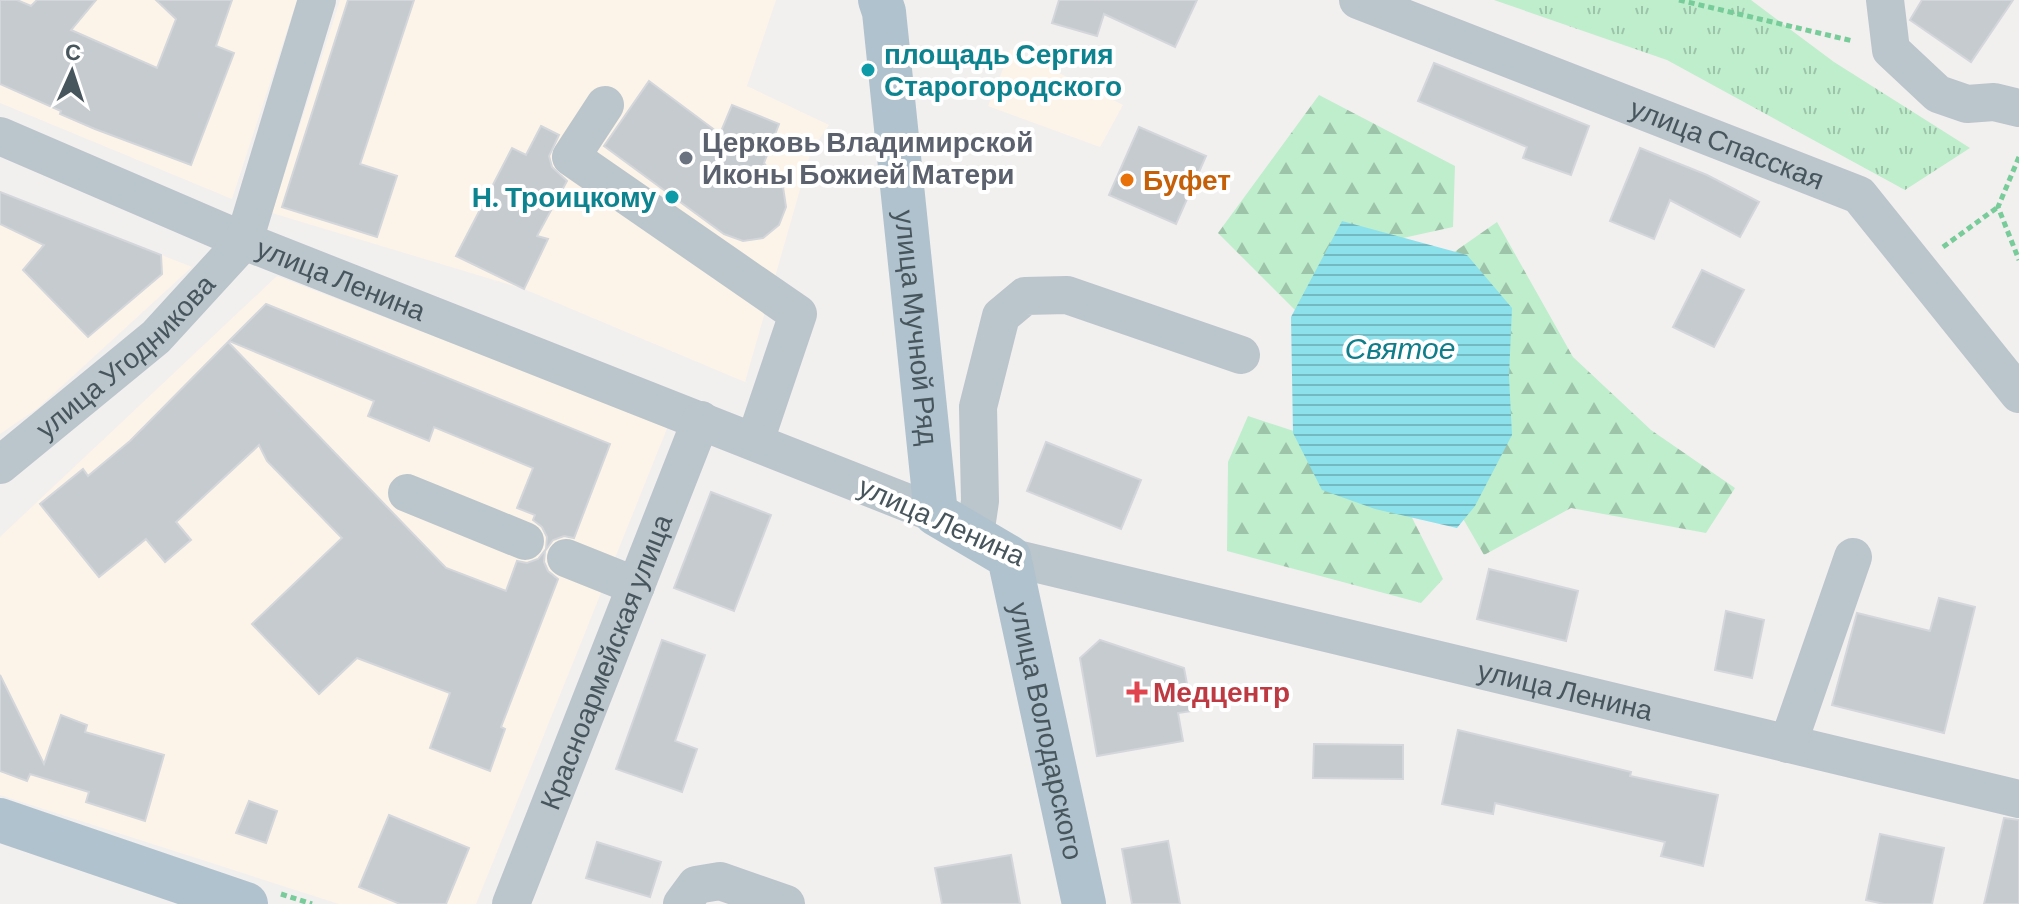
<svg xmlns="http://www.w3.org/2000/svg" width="2019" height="904" font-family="Barlow,sans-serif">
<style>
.commercial{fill:#fcf4e9}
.grass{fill:url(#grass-tufts)}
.forest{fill:url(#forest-firs)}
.water{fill:url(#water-rules)}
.building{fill:#c6cbcf;stroke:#d3d6db;stroke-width:2}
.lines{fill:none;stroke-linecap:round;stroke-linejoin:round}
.path{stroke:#7c9;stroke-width:5;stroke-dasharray:6 4;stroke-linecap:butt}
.minor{stroke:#bbc5cc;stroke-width:38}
.major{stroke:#afc2cd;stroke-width:44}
.culture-dot{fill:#0f9aa8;stroke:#fff;stroke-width:3}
.worship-dot{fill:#6b7280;stroke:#fff;stroke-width:3}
.food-dot{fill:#e8710a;stroke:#fff;stroke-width:3}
.health-dot{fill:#e0444e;stroke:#fff;stroke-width:3}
.labels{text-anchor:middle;stroke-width:8;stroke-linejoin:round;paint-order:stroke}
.culture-label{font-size:28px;font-weight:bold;fill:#0d838f;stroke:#fff;text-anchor:start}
.worship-label{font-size:28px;font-weight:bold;fill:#5b616d;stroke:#fff;text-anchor:start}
.street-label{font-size:28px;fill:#47555c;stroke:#fff}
.food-label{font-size:28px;font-weight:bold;fill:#c56008;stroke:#fff;text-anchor:start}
.health-label{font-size:28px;font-weight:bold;fill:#be3a42;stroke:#fff;text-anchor:start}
.water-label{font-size:30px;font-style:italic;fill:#0f7e8a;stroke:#fff}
</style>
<defs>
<pattern id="grass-tufts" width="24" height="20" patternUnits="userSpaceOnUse" patternTransform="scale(2)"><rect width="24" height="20" fill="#bfeecc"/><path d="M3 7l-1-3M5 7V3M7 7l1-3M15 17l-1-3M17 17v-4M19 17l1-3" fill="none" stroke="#9dc4a9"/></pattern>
<pattern id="forest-firs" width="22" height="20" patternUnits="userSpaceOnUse" patternTransform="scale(2)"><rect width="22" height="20" fill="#bfeecc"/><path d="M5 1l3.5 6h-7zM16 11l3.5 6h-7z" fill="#9dc4a9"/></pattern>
<pattern id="water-rules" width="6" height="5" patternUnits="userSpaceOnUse" patternTransform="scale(2)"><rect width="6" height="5" fill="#8ce1ea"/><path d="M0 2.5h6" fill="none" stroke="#74b9c1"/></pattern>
</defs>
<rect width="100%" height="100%" fill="#f2efef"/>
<g class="commercial">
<path d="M0 0H297L232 199 0 103Z"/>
<path d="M340 0H776L747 86 829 125 811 151 745 382 524 289 272 213Z"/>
<path d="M1011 49 1123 105 1100 147 988 106Z"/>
<path d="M0 192 192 267 38 408 0 434Z"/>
<path d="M277 276 668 426 476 904H339L0 795V537Z"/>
</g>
<path class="grass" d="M1494 0H1751L1834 62 1970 148 1905 190 1667 60Z"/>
<g class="forest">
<path d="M1319 95 1455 166 1453 227 1353 249 1308 323 1218 233Z"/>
<path d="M1497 222 1573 357 1651 430 1735 488 1706 533 1571 508 1484 555 1450 496 1447 257Z"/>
<path d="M1248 416 1312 437 1398 490 1443 579 1421 603 1227 551 1228 462Z"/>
</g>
<path class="water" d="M1342 221 1467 255 1512 308 1509 376 1512 435 1475 506 1457 528 1375 509 1322 490 1293 433 1291 317Z"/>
<g class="building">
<path d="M0 0H17L31 6 37 0H96L71 30 157 68 176 19 156 0H232L216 46 234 53 191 165 95 129 60 114 61 111 0 84Z"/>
<path d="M348 0H414L360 164 397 176 377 237 282 207Z"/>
<path d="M1059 0H1197L1175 47 1104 14 1097 36 1052 23Z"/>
<path d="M1922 0H2013L1971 62 1910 20Z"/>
<path d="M1434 63 1589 126 1571 175 1523 158 1527 147 1418 101Z"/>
<path d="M649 81 720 134 732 105 779 124 764 163 783 187 786 207 779 225 763 238 743 241 724 234 604 146Z"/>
<path d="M541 126 559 135 549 156 552 167 567 181 537 236 548 239 524 289 456 256 512 148 526 155Z"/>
<path d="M1139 127 1206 156 1176 224 1109 195Z"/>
<path d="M1640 148 1707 175 1759 202 1740 237 1670 200 1654 239 1610 221Z"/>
<path d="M0 192 161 255 162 274 88 337 23 270 44 245 0 224Z"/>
<path d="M1702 270 1744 290 1714 347 1673 327Z"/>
<path d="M266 304 610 444 574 538 564 536 553 540 545 551 544 562 548 571 558 579 501 727 505 729 490 771 430 748 450 693 357 658 319 694 252 624 342 538 267 461 259 445 176 522 191 540 165 562 146 539 99 577 40 504 83 469 88 476 130 441 228 342 446 568 506 591 517 561 527 563 538 559 546 549 547 537 542 527 533 520 535 515 517 508 533 468 434 427 429 441 368 416 374 401 229 341Z"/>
<path d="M1046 442 1141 480 1121 529 1027 491Z"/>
<path d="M711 492 771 515 734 611 674 588Z"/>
<path d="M1489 569 1578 591 1566 641 1477 619Z"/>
<path d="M1939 598 1975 607 1944 733 1832 705 1857 613 1930 631Z"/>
<path d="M1726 611 1764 620 1752 678 1715 670Z"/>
<path d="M662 640 705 655 675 741 697 749 682 792 616 769Z"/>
<path d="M1100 640 1184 668 1192 711 1178 713 1183 741 1097 756 1080 658Z"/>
<path d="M0 675 44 764 61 715 87 725 85 732 164 755 145 821 86 802 89 792 30 774 27 781 0 771Z"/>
<path d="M1458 730 1631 772 1630 776 1718 795 1703 866 1661 856 1665 842 1495 803 1493 814 1442 804Z"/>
<path d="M1314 744 1403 745V779L1313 778Z"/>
<path d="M249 801 277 811 266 843 236 833Z"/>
<path d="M389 815 469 848 446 904H400L359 887Z"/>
<path d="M2004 818 2019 820V904H1984Z"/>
<path d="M1880 834 1944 848 1932 904H1884L1866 900Z"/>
<path d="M1168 841 1180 904H1132L1122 849Z"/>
<path d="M597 842 661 862 650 897 586 878Z"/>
<path d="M1011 855 1020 904H942L935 868Z"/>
</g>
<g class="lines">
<g class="path">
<path d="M1679 0 1853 41"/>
<path d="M2019 157 1998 207 2019 260"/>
<path d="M1943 247 1998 207"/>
<path d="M281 894 312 904"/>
</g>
<g class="minor">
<path id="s1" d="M1358 0 1859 195 2019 394"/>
<path d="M1885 0 1891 50 1938 94 1967 104 1994 102 2019 108"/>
<path d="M605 105 571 157 798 314 755 441"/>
<path id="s2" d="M0 136 244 241 936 514"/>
<path id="s3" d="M0 465 156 337 244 241 317 0"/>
<path d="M407 493 525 541"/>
<path d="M975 535 980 501 978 407 1001 316 1025 296 1067 295 1241 355"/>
<path id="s4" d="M1009 557 2019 799"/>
<path d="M566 558 636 586"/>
<path d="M1788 744 1853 557"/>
<path id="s5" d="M511 904 701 420"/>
<path d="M682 904 696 885 720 881 786 904"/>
</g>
<g class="major">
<path id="s6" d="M880 0 884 12 936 514 1009 557 1084 904"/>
<path d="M0 820 246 904"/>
</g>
</g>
<g class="culture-dot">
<circle cx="868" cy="70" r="8"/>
<circle cx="672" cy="197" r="8"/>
</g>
<circle class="worship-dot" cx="686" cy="158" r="8"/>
<circle class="food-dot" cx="1127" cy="180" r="8"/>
<path class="health-dot" d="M1133 680h8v8h8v8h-8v8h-8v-8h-8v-8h8z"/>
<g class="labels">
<g class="culture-label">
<text x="884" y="64">площадь Сергия<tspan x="884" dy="32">Старогородского</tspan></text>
<text x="656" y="207" text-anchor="end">Н. Троицкому</text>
</g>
<g class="worship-label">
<text x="702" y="152">Церковь Владимирской<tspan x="702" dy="32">Иконы Божией Матери</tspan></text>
</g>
<g class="street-label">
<text dy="10" stroke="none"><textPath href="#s1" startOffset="396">улица Спасская</textPath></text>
<text dy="10" stroke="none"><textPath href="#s2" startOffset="370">улица Ленина</textPath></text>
<text dy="10" stroke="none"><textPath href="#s6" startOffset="330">улица Мучной Ряд</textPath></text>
<text dy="10" stroke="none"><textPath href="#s3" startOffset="166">улица Угодникова</textPath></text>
<text transform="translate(942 521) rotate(24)" y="10">улица Ленина</text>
<text dy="10" stroke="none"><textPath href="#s5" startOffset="260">Красноармейская улица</textPath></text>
<text dy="10" stroke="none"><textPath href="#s4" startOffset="572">улица Ленина</textPath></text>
<text dy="10" stroke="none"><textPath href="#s6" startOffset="780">улица Володарского</textPath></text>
</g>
<g class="food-label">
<text x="1143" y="190">Буфет</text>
</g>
<g class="health-label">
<text x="1153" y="702">Медцентр</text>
</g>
<g class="water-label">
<text x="1400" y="359">Святое</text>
</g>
</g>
<g transform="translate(72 72) rotate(3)" stroke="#ffffff" stroke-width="6" paint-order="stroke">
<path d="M0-6L14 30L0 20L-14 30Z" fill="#47555c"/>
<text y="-12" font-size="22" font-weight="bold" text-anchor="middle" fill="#47555c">С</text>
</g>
</svg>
